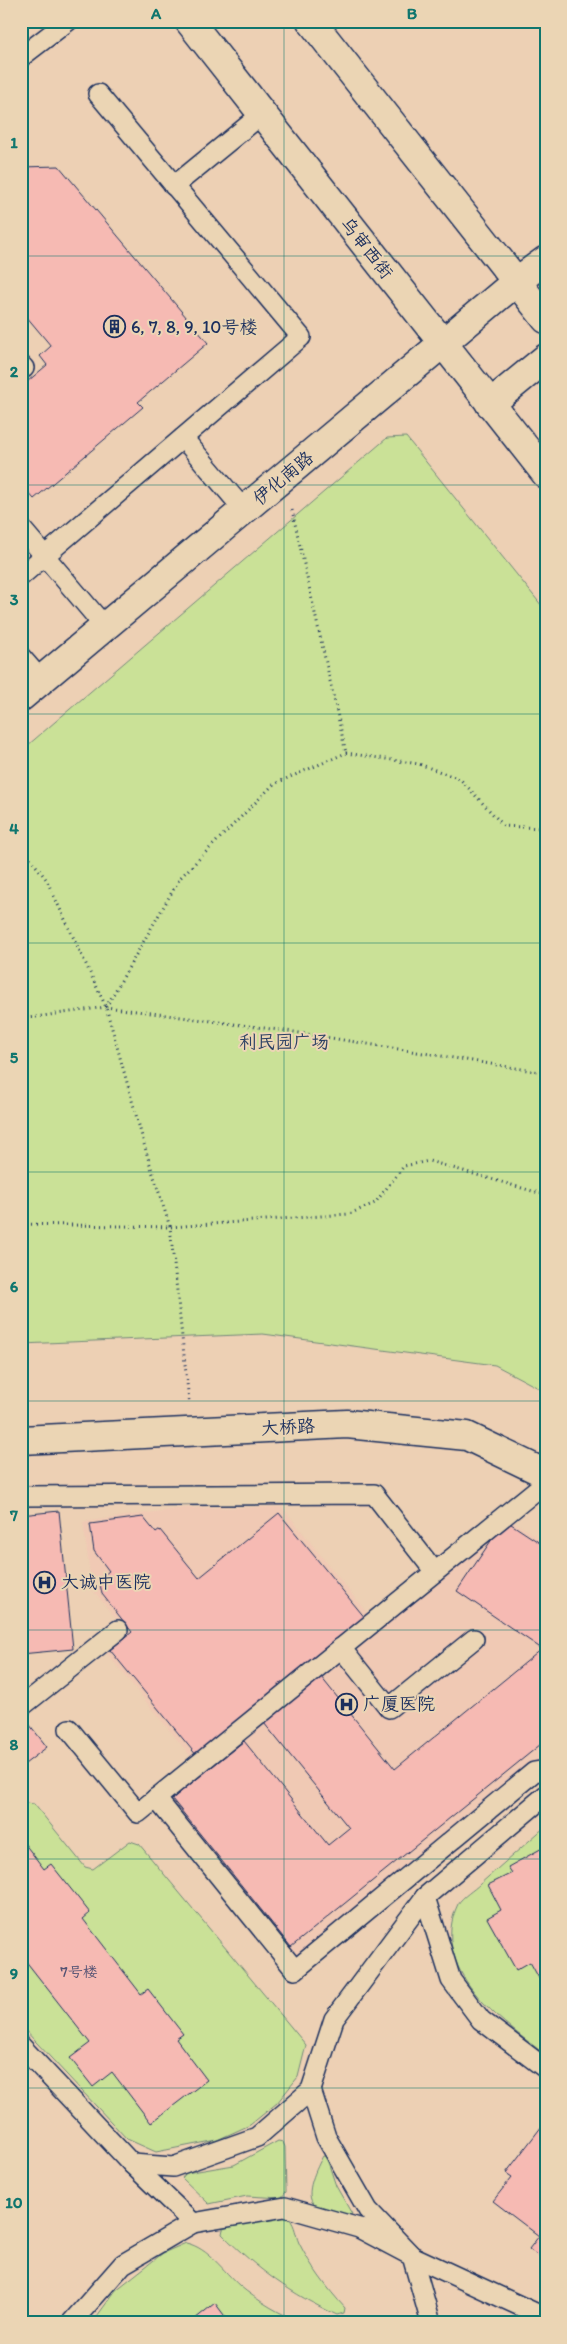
<svg xmlns="http://www.w3.org/2000/svg" width="567" height="2344" font-family="Itim,'LXGW WenKai TC',sans-serif">
<style>
.built{fill:#f0c9b4}
.green{fill:#cae197;stroke:#72887a}
.building{fill:#f6bab3;stroke:#1b2f5e}
.lines{fill:none;stroke-linecap:round;stroke-linejoin:round}
.lane-casing{stroke:#1b2f5e;stroke-width:22}
.secondary-casing{stroke:#1b2f5e;stroke-width:31}
.path{stroke:#1b2f5e;stroke-width:3;stroke-dasharray:1 4;stroke-linecap:butt}
.lane{stroke:#ebd5b4;stroke-width:19}
.secondary{stroke:#ebd5b4;stroke-width:28}
.grid{fill:none;stroke:#0f766e;stroke-width:1;stroke-opacity:0.55}
.labels{text-anchor:middle;stroke-width:4;stroke-linejoin:round;paint-order:stroke}
.number-label{font-size:15px;fill:#525273}
.street-label{font-size:18px;fill:#1b2f5e;stroke:#ebd5b4}
.poi-label{font-size:18px;fill:#1b2f5e;stroke:#ebd5b4;text-anchor:start}
.park-label{font-size:18px;fill:#2c4164;stroke:#ebd5b4}
.neatline{fill:none;stroke:#0f766e;stroke-width:2}
.grid-label{font-size:16px;text-anchor:middle;font-weight:bold;fill:#0f766e}
</style>
<rect width="100%" height="100%" fill="#edd0b4"/>
<filter id="ink" filterUnits="userSpaceOnUse"><feTurbulence type="fractalNoise" baseFrequency=".02" numOctaves="2"/><feDisplacementMap in="SourceGraphic" scale="10" xChannelSelector="R" yChannelSelector="G"/><feConvolveMatrix kernelMatrix="1 2 1 2 8 2 1 2 1" color-interpolation-filters="sRGB"/></filter>
<g filter="url(#ink)">
<path class="built" d="M282 1507 375 1623 506 1517 546 1543V1757L296 1960 165 1798 201 1769 105 1651 127 1632 92 1589 83 1522 184 1508Z"/>
<g class="green">
<path d="M406 437 546 611V1392L495 1365 263 1334 21 1344V751L387 438Z"/>
<path d="M21 1802 34 1804 85 1867 93 1869 130 1841 139 1844 306 2045 298 2077 277 2103 250 2125 217 2140 156 2152 127 2139 21 2026Z"/>
<path d="M546 1826V2055C502 2022 427 1969 458 1904 462 1897 474 1890 480 1884 502 1865 524 1845 546 1826Z"/>
<path d="M278 2141 283 2142 285 2147 286 2192 281 2198 247 2196 209 2204 182 2178 186 2173 234 2165Z"/>
<path d="M323 2156H326L336 2186 352 2214 349 2216C342 2213 321 2208 315 2205 302 2196 318 2165 323 2156Z"/>
<path d="M277 2217 289 2218C296 2227 295 2234 299 2243 311 2267 327 2288 345 2308L344 2313 337 2315C291 2294 258 2270 222 2234L223 2229 249 2220Z"/>
<path d="M186 2243C209 2248 223 2271 240 2286 255 2299 284 2317 304 2323H92L116 2290 163 2253Z"/>
</g>
<g class="building">
<path d="M59 166 208 343 138 402 143 407 34 499 21 484V387L47 365 40 356 51 346 21 310V167Z"/>
<path d="M59 1511 73 1649 21 1654V1515Z"/>
<path d="M279 1513 366 1619 197 1756 110 1650 132 1632 102 1594 99 1579 109 1571 94 1551 90 1524 143 1517 156 1533 160 1530 199 1578Z"/>
<path d="M505 1520 546 1547V1740L291 1947 172 1799 244 1741 328 1845 349 1828 264 1723 321 1677 395 1769 542 1649 457 1591Z"/>
<path d="M22 1715 47 1747 21 1767V1716Z"/>
<path d="M21 1839 44 1869 51 1864 90 1913 83 1919 141 1994 148 1989 183 2034 176 2039 207 2080 151 2123 112 2072 93 2087 70 2058 90 2043 21 1955Z"/>
<path d="M546 1846V1991L530 1962 516 1970 487 1918 501 1910 488 1885 512 1873 508 1867Z"/>
<path d="M542 2126 546 2129V2262L529 2249 539 2236 493 2201 512 2177 506 2173Z"/>
<path d="M215 2303 230 2323H190Z"/>
</g>
<g class="lines">
<defs>
<g id="lane">
<path d="M21 57 68 21"/>
<path d="M174 186 262 114"/>
<path d="M21 365 24 368"/>
<path d="M183 438 244 510"/>
<path d="M21 528 105 627"/>
<path d="M21 576 301 337 98 94"/>
<path d="M21 657 41 680"/>
<path d="M21 1496 374 1494 435 1572"/>
<path d="M341 1648 389 1708 474 1639"/>
<path d="M21 1707 118 1630"/>
<path d="M69 1729 138 1813 546 1482"/>
<path d="M156 1798 295 1970 534 1772 546 1770"/>
<path d="M425 1897 451 1980 481 2020 546 2069"/>
<path d="M21 2046 132 2164 193 2223"/>
<path d="M311 2090 326 2137 368 2210 412 2256 546 2318"/>
<path d="M132 2164 173 2167 257 2137 311 2090 334 2019 425 1897 546 1795"/>
<path d="M71 2323 123 2264 193 2223 285 2207 359 2228 412 2256 431 2323"/>
</g>
<g id="secondary">
<path d="M189 21 546 474"/>
<path d="M311 21 546 319"/>
<path d="M490 404 546 358"/>
<path d="M21 697 517 281 546 260"/>
<path d="M21 1440 347 1424 467 1436 546 1474"/>
</g>
</defs>
<use href="#lane" class="lane-casing"/>
<use href="#secondary" class="secondary-casing"/>
<g class="path">
<path d="M292 510 346 753"/>
<path d="M541 828 546 844"/>
<path d="M21 846 46 879 106 1007 148 1158 170 1227 189 1401"/>
<path d="M106 1007 180 878 274 784 346 753 419 764 460 779 504 826 541 828 546 824"/>
<path d="M21 1019 106 1007 294 1032 546 1073"/>
<path d="M21 1224 170 1227 349 1214 375 1203 404 1166 429 1161 546 1195"/>
</g>
<use href="#lane" class="lane"/>
<use href="#secondary" class="secondary"/>
</g>
</g>
<path class="grid" d="M284 21V2323M21 256H546M21 485H546M21 714H546M21 943H546M21 1172H546M21 1401H546M21 1630H546M21 1859H546M21 2088H546"/>
<defs>
<symbol id="building-ring" viewBox="-11 -11 22 22"><circle r="9.5" fill="#ebd5b4" stroke="#1b2f5e" stroke-width="1.5"/><path d="M-4-6H4V6H1V3H-1V6H-4ZM-2.5-4.3h1.7v1.8h-1.7ZM.8-4.3h1.7v1.8H.8ZM-2.5-1h1.7V.8h-1.7ZM.8-1h1.7V.8H.8Z" fill="#1b2f5e"/></symbol>
<symbol id="hospital-ring" viewBox="-11 -11 22 22"><circle r="9.5" fill="#ebd5b4" stroke="#1b2f5e" stroke-width="1.5"/><path d="M-5-5h3v3.5h4V-5h3V5h-3V1.5h-4V5h-3Z" fill="#1b2f5e"/></symbol>
</defs>
<g fill-rule="evenodd">
<use href="#building-ring" x="102" y="314" width="25" height="25"/>
<use href="#hospital-ring" x="32" y="1570" width="25" height="25"/>
<use href="#hospital-ring" x="334" y="1692" width="25" height="25"/>
</g>
<g class="labels">
<g class="number-label">
<text x="79" y="1977">7号楼</text>
</g>
<g class="street-label">
<text transform="translate(367 248) rotate(52)" y="6">乌审西街</text>
<text transform="translate(283 478) rotate(-40)" y="6">伊化南路</text>
<text transform="translate(288 1427) rotate(-3)" y="6">大桥路</text>
</g>
<g class="poi-label">
<text x="131" y="333">6, 7, 8, 9, 10号楼</text>
<text x="61" y="1588">大诚中医院</text>
<text x="363" y="1710">广厦医院</text>
</g>
<g class="park-label">
<text x="284" y="1048">利民园广场</text>
</g>
</g>
<rect width="567" height="2344" fill="none" stroke="#ebd5b4" stroke-width="55"/>
<rect x="28" y="28" width="512" height="2288" class="neatline"/>
<g class="grid-label">
<text x="156" y="19">A</text>
<text x="412" y="19">B</text>
<text x="14" y="148">1</text>
<text x="14" y="377">2</text>
<text x="14" y="605">3</text>
<text x="14" y="834">4</text>
<text x="14" y="1063">5</text>
<text x="14" y="1292">6</text>
<text x="14" y="1521">7</text>
<text x="14" y="1750">8</text>
<text x="14" y="1979">9</text>
<text x="14" y="2208">10</text>
</g>
</svg>
